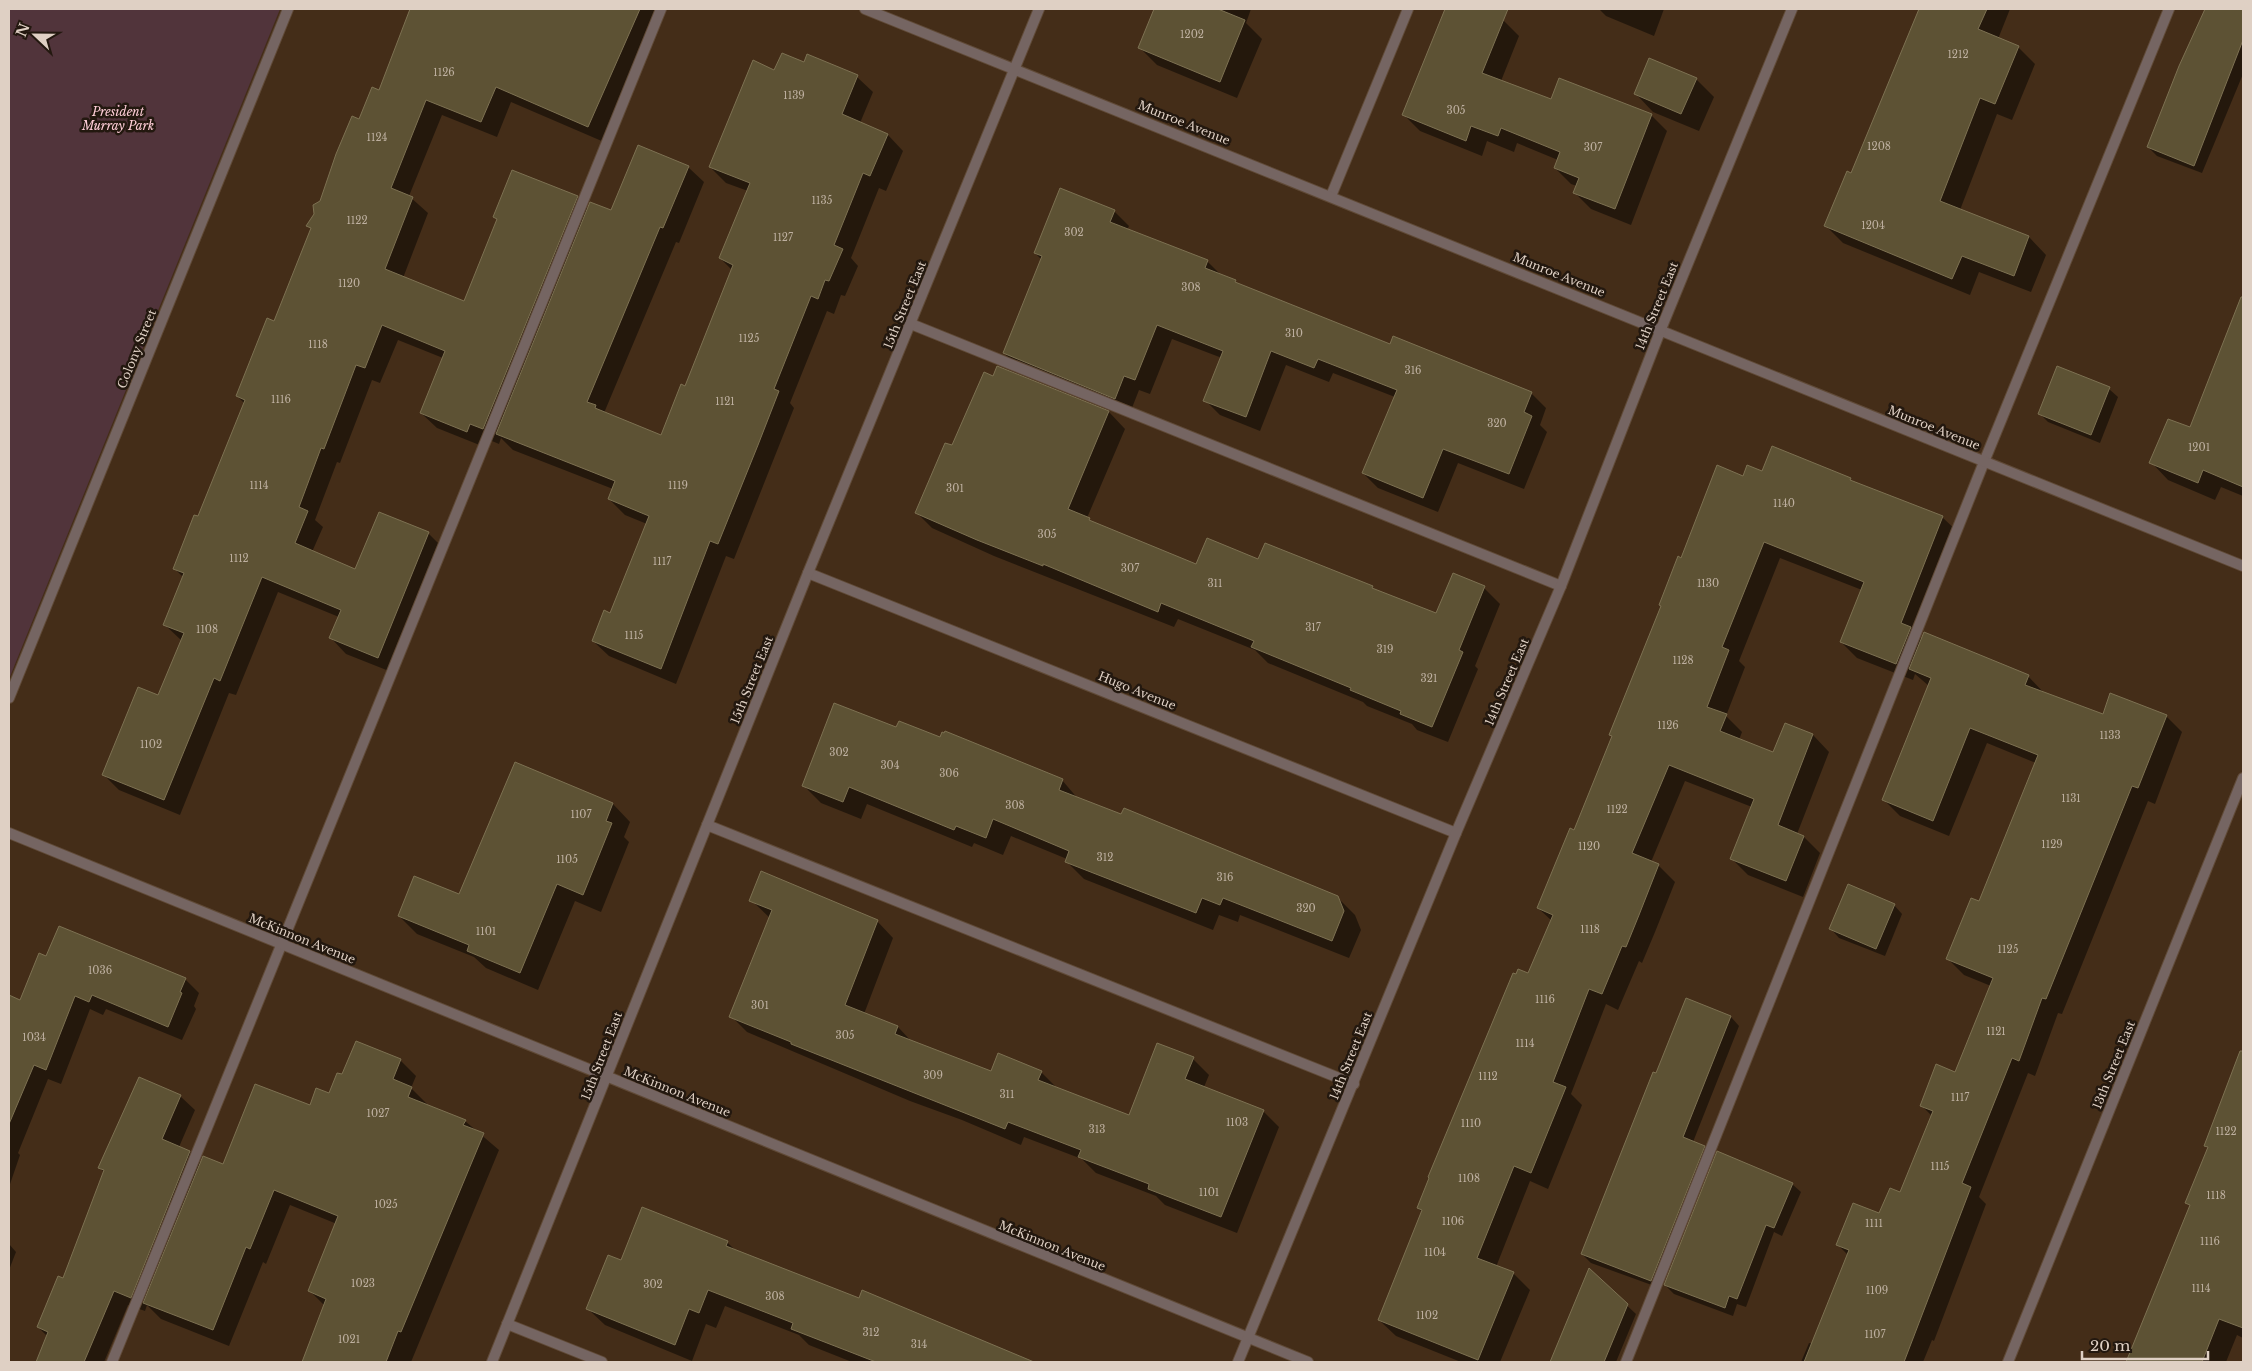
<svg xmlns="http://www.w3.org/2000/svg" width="2252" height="1371" font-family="'Libre Baskerville',serif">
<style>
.green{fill:#51343b}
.shadow{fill:#0007}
.building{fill:#5d5234;stroke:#7d7152}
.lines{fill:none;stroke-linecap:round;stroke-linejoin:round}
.service-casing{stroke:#604a37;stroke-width:12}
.minor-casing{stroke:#604a37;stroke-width:12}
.service{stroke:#756562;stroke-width:10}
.minor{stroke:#756562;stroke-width:10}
.labels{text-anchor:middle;stroke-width:5;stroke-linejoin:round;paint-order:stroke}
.number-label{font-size:10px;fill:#beb0a0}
.park-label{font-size:12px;font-style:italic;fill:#fecdd7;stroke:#23180f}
.street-label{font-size:12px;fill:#dfd0c4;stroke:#23180f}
</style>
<rect width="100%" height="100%" fill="#442d18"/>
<path class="green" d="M9 9H280L9 679Z"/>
<g class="shadow">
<path d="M412 9H656L604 142 511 102 497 137 442 115 409 196 428 213 403 278 465 303 498 220 494 217 577 197 589 209 612 212 688 167 704 182 679 243 676 242 604 413 661 437 685 387 732 270 720 258 748 191 726 183 710 167 775 71 805 63 808 56 857 77 873 92 860 123 888 135 903 151 886 191 879 188 851 258 858 266 845 296 841 295 834 314 827 311 790 403 794 408 734 559 726 556 676 684 609 656 593 641 611 614 647 524 625 515 609 499 613 489 513 450 501 438 499 444 485 438 482 446 437 428 421 413 443 358 398 340 380 383 372 380 340 463 337 462 315 520 323 527 312 552 356 570 428 533 444 549 394 673 346 654 331 638 339 617 278 592 236 695 229 693 180 815 119 790 104 775 159 697 182 641 165 625 183 577 174 568 199 518 245 404 237 396 274 322 312 230 308 225 316 214 360 121 380 92Z"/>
<path d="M1156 9H1251L1246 23 1262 39 1237 98 1157 65 1140 48Z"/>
<path d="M1447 9H1477L1503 20 1519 36 1501 81 1552 101 1651 115 1667 131 1631 225 1591 209 1575 193 1577 186 1571 184 1555 168 1558 160 1517 143 1514 152 1487 141 1482 156 1420 131 1404 115Z"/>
<path d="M1599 9H1664L1654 36 1606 16Z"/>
<path d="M1920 9H2010L1998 39 2018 47 2035 64 2012 120 1997 114 1960 210 2029 237 2046 255 2031 292 1979 272 1970 295 1843 243 1826 226 1852 174Z"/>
<path d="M2206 9H2243V74L2202 173 2157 156 2148 147Z"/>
<path d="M1696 79 1714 97 1699 131 1653 112 1636 94Z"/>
<path d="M1114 211 1129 226 1127 230 1207 261 1222 276 1235 281 1240 286 1391 345 1531 393 1546 408 1540 425 1547 432 1524 489 1458 463 1438 512 1378 488 1363 473 1395 397 1333 373 1329 382 1286 365 1260 431 1220 415 1205 400 1222 358 1172 339 1150 394 1139 390 1130 413 1019 368 1004 353 1042 260 1035 253Z"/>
<path d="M2243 296V496L2221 487 2215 500 2168 480 2151 462 2190 429Z"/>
<path d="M998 368 1109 412 1125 429 1087 518 1093 523 1197 565 1259 560 1372 587 1376 591 1437 615 1484 588 1500 604 1475 666 1478 669 1448 742 1417 730 1412 724 1367 706 1363 702 1268 663 1255 650 1178 619 1174 627 994 556 932 528 916 512Z"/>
<path d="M2058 368 2109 389 2118 397 2100 443 2048 422 2039 413Z"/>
<path d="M1763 473 1850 479 1855 483 1942 517 1959 533 1918 636 1922 640 2028 676 2044 693 2103 716H2166L2182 732 2155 804 2148 801 2062 1014 2058 1013 2035 1076 2028 1073 1979 1197 1986 1204 1934 1341 1932 1340 1923 1362H1801L1809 1343 1813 1344 1848 1255 1838 1245 1880 1215 1901 1193 1932 1116 1922 1106 1956 1073 1991 986 1964 975 1948 959 1980 903 2036 763 1987 743 1949 836 1900 816 1884 800 1929 686 1915 674 1913 680 1857 658 1841 642 1862 590 1780 558 1739 661 1745 667 1726 716 1742 732 1739 740 1774 754 1786 725 1813 735 1829 752 1797 834 1804 837 1820 853 1803 897 1748 875 1732 859 1752 807 1685 781 1651 862 1658 865 1675 882 1655 932 1642 963 1639 961 1618 1010 1606 1004 1571 1094 1582 1105 1548 1189 1530 1181 1496 1267 1513 1273 1530 1290 1500 1362H1461L1396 1336 1379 1320 1422 1212 1418 1208 1429 1178 1529 975 1552 921 1538 908 1575 831 1613 737 1611 735 1682 559 1744 477Z"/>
<path d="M897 729 940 739 1062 780 1079 800 1337 897 1355 915 1361 930 1349 958 1240 915 1238 922 1219 915 1213 930 1084 879 1066 861 1067 859 1011 836 1003 855 974 843 972 847 867 804 861 819 821 803 803 785Z"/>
<path d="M613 804 630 822 624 837 629 842 601 912 575 901 538 990 486 968 474 957 417 934 399 916 460 896Z"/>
<path d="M751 900 877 921 893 938 864 1014 898 1027 913 1043 992 1073 1041 1072 1057 1088 1130 1117 1193 1059 1209 1075 1204 1087 1263 1111 1279 1127 1237 1233 1165 1205 1156 1196 1096 1173 1082 1159 1024 1137 1021 1145 962 1120 910 1101 747 1032 731 1016 770 918Z"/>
<path d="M1894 905 1902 914 1885 956 1839 938 1831 929Z"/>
<path d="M185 979 199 993 194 1006 196 1009 182 1040 106 1009 103 1015 90 1009 61 1084 48 1079 18 1153 20 1155 9 1187V996L21 1001Z"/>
<path d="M1687 999 1731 1017 1739 1026 1693 1142 1704 1147 1713 1155 1660 1288 1591 1263 1582 1254Z"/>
<path d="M400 1060 416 1076 411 1088 427 1104 426 1106 465 1121 499 1150 411 1362H303L325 1306 310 1291 337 1224 290 1205 266 1264 263 1262 229 1346 161 1319 147 1305 145 1311 128 1305 104 1362H37L48 1337 38 1327 63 1280 105 1173 100 1168 180 1096 195 1110 179 1147 190 1152 201 1164 223 1166 330 1095 343 1076Z"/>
<path d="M2243 1097V1338L2237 1335 2226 1362H2128L2191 1207 2187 1203 2209 1149 2205 1145 2236 1116Z"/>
<path d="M1792 1184 1801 1192 1782 1236 1774 1232 1746 1307 1737 1304 1733 1316 1674 1294 1665 1285Z"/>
<path d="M727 1242 737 1252 1024 1362H852L809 1345 799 1335 725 1306 716 1328 706 1324 692 1361 605 1325 588 1309 622 1261Z"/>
<path d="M9 1244 16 1252 9 1270Z"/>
<path d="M1589 1270 1636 1314 1616 1362H1551Z"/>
</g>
<g class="building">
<path d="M410 9H640L588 127 496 87 481 122 426 100 391 188 413 197 385 269 464 301 497 219 493 217 512 170 578 196 483 429 470 424 467 432 420 413 445 351 382 325 365 368 356 365 324 449 321 448 299 507 308 511 295 543 355 569 379 512 429 532 378 658 329 638 341 610 262 577 220 681 214 678 164 800 102 775 138 687 158 695 184 633 163 625 184 573 173 569 194 515 198 516 245 400 236 396 267 318 274 321 311 228 306 226 314 214 313 205 320 201 336 154 352 116 359 119 372 87 379 90Z"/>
<path d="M1154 9H1218L1245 20 1220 82 1138 48Z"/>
<path d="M1445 9H1508L1482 73 1551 99 1559 78 1652 114 1615 209 1573 193 1579 178 1554 168 1560 152 1501 128 1498 136 1471 126 1466 141 1402 115Z"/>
<path d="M1919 9H1987L1978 29 2019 46 1995 104 1980 98 1940 201 2029 236 2014 276 1962 256 1952 279 1824 226 1847 171 1851 173Z"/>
<path d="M2205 9H2243V40L2194 166 2147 147 2179 66Z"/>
<path d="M782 53 804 62 807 54 858 75 842 114 888 134 870 176 863 173 834 245 843 249 829 281 825 280 818 299 811 296 774 389 779 391 758 445 718 544 710 541 661 669 592 641 604 610 610 613 649 516 608 499 615 481 496 434 590 202 611 210 638 145 689 166 663 228 660 227 587 402 596 405 595 408 661 435 681 384 685 386 733 265 719 258 750 183 709 167 753 60 774 70Z"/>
<path d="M1649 58 1697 78 1681 114 1634 94Z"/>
<path d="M1060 188 1115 210 1110 222 1208 260 1205 268 1236 280 1235 282 1390 344 1393 336 1532 392 1524 412 1532 416 1509 474 1443 449 1423 498 1362 473 1397 390 1318 359 1314 368 1271 351 1246 417 1203 401 1223 351 1157 325 1135 380 1124 376 1115 399 1003 353 1042 256 1034 253Z"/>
<path d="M2241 297H2243V487L2203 470 2198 483 2149 463 2168 419 2190 427Z"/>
<path d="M997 366 1109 411 1068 509 1090 518 1089 520 1196 564 1207 538 1258 559 1265 543 1373 586 1372 588 1436 613 1453 573 1485 586 1459 650 1463 652 1432 727 1400 714 1401 711 1350 690 1351 688 1251 647 1254 641 1161 603 1158 612 1043 564V566L977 540 915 513 945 443 952 445 984 372 993 376Z"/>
<path d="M2057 366 2110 387 2091 435 2038 414Z"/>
<path d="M1772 446 1851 478 1850 480 1943 516 1901 623 1911 627 1896 664 1840 642 1864 582 1764 542 1722 647 1729 650 1707 707 1727 714 1720 731 1773 752 1785 723 1813 734 1778 825 1804 836 1786 881 1730 859 1754 799 1669 765 1632 853 1659 864 1639 915 1626 947 1622 946 1602 994 1589 989 1553 1082 1566 1087 1531 1173 1514 1166 1477 1258 1514 1272 1478 1360 1378 1320 1422 1210 1417 1208 1429 1178 1428 1177 1513 973 1516 974 1518 969 1528 973 1553 915 1537 908 1570 828 1574 830 1612 736 1609 735 1661 606 1659 605 1678 556 1681 558 1717 465 1743 476 1747 465 1762 471Z"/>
<path d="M1924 632 2029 675 2025 685 2103 714 2110 693 2167 715 2138 788 2132 786 2046 999 2042 998 2019 1061 2012 1058 1962 1183 1971 1187 1904 1362H1804L1849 1250 1836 1245 1853 1203 1879 1213 1890 1188 1900 1192 1933 1111 1920 1106 1936 1064 1955 1072 1993 978 1946 959 1971 898 1979 901 2038 755 1970 728 1933 821 1882 800 1931 678 1909 669Z"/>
<path d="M834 703 896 727 899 721 940 737 942 732 944 733 945 731 1063 779 1059 790 1121 814 1124 808 1338 896 1344 911 1332 941 1223 898 1220 905 1202 898 1196 913 1065 862 1069 851 993 819 986 838 956 826 954 830 849 787 843 802 802 786Z"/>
<path d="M515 762 613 803 606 821 612 823 583 895 557 884 520 973 467 951 469 945 398 916 414 876 459 894Z"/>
<path d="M761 871 878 920 845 1005 898 1026 895 1034 991 1071 998 1053 1042 1071 1038 1080 1129 1115 1157 1043 1194 1057 1185 1079 1264 1110 1221 1217 1148 1189 1149 1184 1078 1157 1081 1150 1008 1122 1005 1129 791 1044V1042L729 1017 772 910 749 901Z"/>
<path d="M1848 884 1895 904 1876 949 1829 929Z"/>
<path d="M59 926 186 978 180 992 182 993 168 1027 92 995 89 1002 75 996 46 1070 34 1065 9 1124V995L20 1000 39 953 46 956Z"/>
<path d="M1686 998 1731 1016 1683 1137 1705 1146 1651 1281 1581 1254 1653 1072 1656 1073Z"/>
<path d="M356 1041 401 1059 393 1079 412 1087 408 1097 466 1120 463 1125 484 1133 401 1332 398 1331 386 1362H302L326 1299 308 1291 338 1216 274 1190 250 1249 246 1247 213 1330 143 1303 203 1156 223 1164 255 1084 310 1105 316 1088 329 1093 337 1073 342 1074Z"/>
<path d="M2240 1051H2243V1328L2219 1319 2202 1362H2126L2190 1205 2185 1203 2208 1147 2204 1146Z"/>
<path d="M139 1077 181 1095 162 1139 190 1151 131 1298 114 1291 84 1362H36L48 1332 37 1327 58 1276 63 1278 104 1170 98 1168Z"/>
<path d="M1717 1151 1793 1183 1774 1228 1766 1225 1737 1299 1729 1296 1725 1308 1664 1285Z"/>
<path d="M642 1207 728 1241 726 1246 859 1298 862 1290 1034 1362H876L791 1329 793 1323 708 1290 699 1313 689 1309 675 1345 586 1309 608 1255 621 1260Z"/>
<path d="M1589 1268 1628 1304 1604 1362H1550Z"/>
</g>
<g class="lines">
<defs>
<g id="service">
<path d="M1331 196 1408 9"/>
<path d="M911 324 1561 586"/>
<path d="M707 825 1354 1084"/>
<path d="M507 1324 602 1362"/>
<path d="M112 1362 661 9"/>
<path d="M1626 1362 1984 462 2169 9"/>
</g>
<g id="minor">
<path d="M865 9 2243 566"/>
<path d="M808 573 1456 833"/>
<path d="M9 698 288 9"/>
<path d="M9 833 1308 1362"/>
<path d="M492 1362 808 573 1039 9"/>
<path d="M1238 1362 1456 833 1561 586 1661 329 1792 9"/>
<path d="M2008 1362 2243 778"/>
</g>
</defs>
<use href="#service" class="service-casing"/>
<use href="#minor" class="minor-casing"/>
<use href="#service" class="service"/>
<use href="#minor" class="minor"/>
</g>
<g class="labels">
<g class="number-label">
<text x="1192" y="38">1202</text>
<text x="1958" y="58">1212</text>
<text x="444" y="76">1126</text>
<text x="794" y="99">1139</text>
<text x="1456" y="114">305</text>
<text x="377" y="141">1124</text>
<text x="1879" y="150">1208</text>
<text x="1593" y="151">307</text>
<text x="822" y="204">1135</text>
<text x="357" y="224">1122</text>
<text x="1873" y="229">1204</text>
<text x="1074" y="236">302</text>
<text x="783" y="241">1127</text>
<text x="349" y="287">1120</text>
<text x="1191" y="291">308</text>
<text x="1294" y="337">310</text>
<text x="749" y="342">1125</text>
<text x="318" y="348">1118</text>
<text x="1413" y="374">316</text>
<text x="281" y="403">1116</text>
<text x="725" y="405">1121</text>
<text x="1497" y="427">320</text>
<text x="2199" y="451">1201</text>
<text x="259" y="489">1114</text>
<text x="678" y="489">1119</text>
<text x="955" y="492">301</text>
<text x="1784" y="507">1140</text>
<text x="1047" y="538">305</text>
<text x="239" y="562">1112</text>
<text x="662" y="565">1117</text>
<text x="1130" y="572">307</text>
<text x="1215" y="587">311</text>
<text x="1708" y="587">1130</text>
<text x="1313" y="631">317</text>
<text x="207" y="633">1108</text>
<text x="634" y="639">1115</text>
<text x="1385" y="653">319</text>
<text x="1683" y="664">1128</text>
<text x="1429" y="682">321</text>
<text x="1668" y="729">1126</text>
<text x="2110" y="739">1133</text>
<text x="151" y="748">1102</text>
<text x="839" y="756">302</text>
<text x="890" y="769">304</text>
<text x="949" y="777">306</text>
<text x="2071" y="802">1131</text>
<text x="1015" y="809">308</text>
<text x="1617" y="813">1122</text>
<text x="581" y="818">1107</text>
<text x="2052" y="848">1129</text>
<text x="1589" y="850">1120</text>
<text x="1105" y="861">312</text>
<text x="567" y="863">1105</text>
<text x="1225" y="881">316</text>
<text x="1306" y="912">320</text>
<text x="1590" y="933">1118</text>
<text x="486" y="935">1101</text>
<text x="2008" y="953">1125</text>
<text x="100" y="974">1036</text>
<text x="1545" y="1003">1116</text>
<text x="760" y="1009">301</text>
<text x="1996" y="1035">1121</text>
<text x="845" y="1039">305</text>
<text x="34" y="1041">1034</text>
<text x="1525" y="1047">1114</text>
<text x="933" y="1079">309</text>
<text x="1488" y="1080">1112</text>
<text x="1007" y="1098">311</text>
<text x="1960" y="1101">1117</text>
<text x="378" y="1117">1027</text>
<text x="1237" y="1126">1103</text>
<text x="1471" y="1127">1110</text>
<text x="1097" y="1133">313</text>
<text x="2226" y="1135">1122</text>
<text x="1940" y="1170">1115</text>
<text x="1469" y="1182">1108</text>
<text x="1209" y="1196">1101</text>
<text x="2216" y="1199">1118</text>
<text x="386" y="1208">1025</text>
<text x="1453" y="1225">1106</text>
<text x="1874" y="1227">1111</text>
<text x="2210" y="1245">1116</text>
<text x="1435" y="1256">1104</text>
<text x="363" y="1287">1023</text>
<text x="653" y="1288">302</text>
<text x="2201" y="1292">1114</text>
<text x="1877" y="1294">1109</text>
<text x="775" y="1300">308</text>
<text x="1427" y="1319">1102</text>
<text x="871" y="1336">312</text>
<text x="1875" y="1338">1107</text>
<text x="349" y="1343">1021</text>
<text x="919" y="1348">314</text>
</g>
<g class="park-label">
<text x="118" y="116">President<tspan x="118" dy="14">Murray Park</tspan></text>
</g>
<g class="street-label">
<text transform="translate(1184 123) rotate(22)" y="4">Munroe Avenue</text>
<text transform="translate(1559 275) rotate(22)" y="4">Munroe Avenue</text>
<text transform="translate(905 305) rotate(-68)" y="4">15th Street East</text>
<text transform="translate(1657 306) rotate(-68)" y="4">14th Street East</text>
<text transform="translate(137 349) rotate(-68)" y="4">Colony Street</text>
<text transform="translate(1934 428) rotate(22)" y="4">Munroe Avenue</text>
<text transform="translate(752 680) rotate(-68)" y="4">15th Street East</text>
<text transform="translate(1507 682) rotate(-67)" y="4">14th Street East</text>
<text transform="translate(1137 691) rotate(22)" y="4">Hugo Avenue</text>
<text transform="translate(302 939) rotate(22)" y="4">McKinnon Avenue</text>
<text transform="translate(602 1056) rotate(-69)" y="4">15th Street East</text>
<text transform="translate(1351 1056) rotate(-68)" y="4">14th Street East</text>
<text transform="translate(2114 1065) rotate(-68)" y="4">13th Street East</text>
<text transform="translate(677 1092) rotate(22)" y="4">McKinnon Avenue</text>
<text transform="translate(1052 1246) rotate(22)" y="4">McKinnon Avenue</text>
</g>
</g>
<rect width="2252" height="1371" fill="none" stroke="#dfd0c4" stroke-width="20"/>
<g transform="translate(35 35) rotate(292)" stroke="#23180f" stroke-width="4" paint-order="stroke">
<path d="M0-4L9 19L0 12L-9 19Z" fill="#dfd0c4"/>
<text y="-8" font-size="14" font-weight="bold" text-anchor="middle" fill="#dfd0c4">N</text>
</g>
<path d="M2082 1351v8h126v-8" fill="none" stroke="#dfd0c4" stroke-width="2.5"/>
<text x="2090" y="1351" font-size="15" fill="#dfd0c4" stroke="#23180f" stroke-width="4" paint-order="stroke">20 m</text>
</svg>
